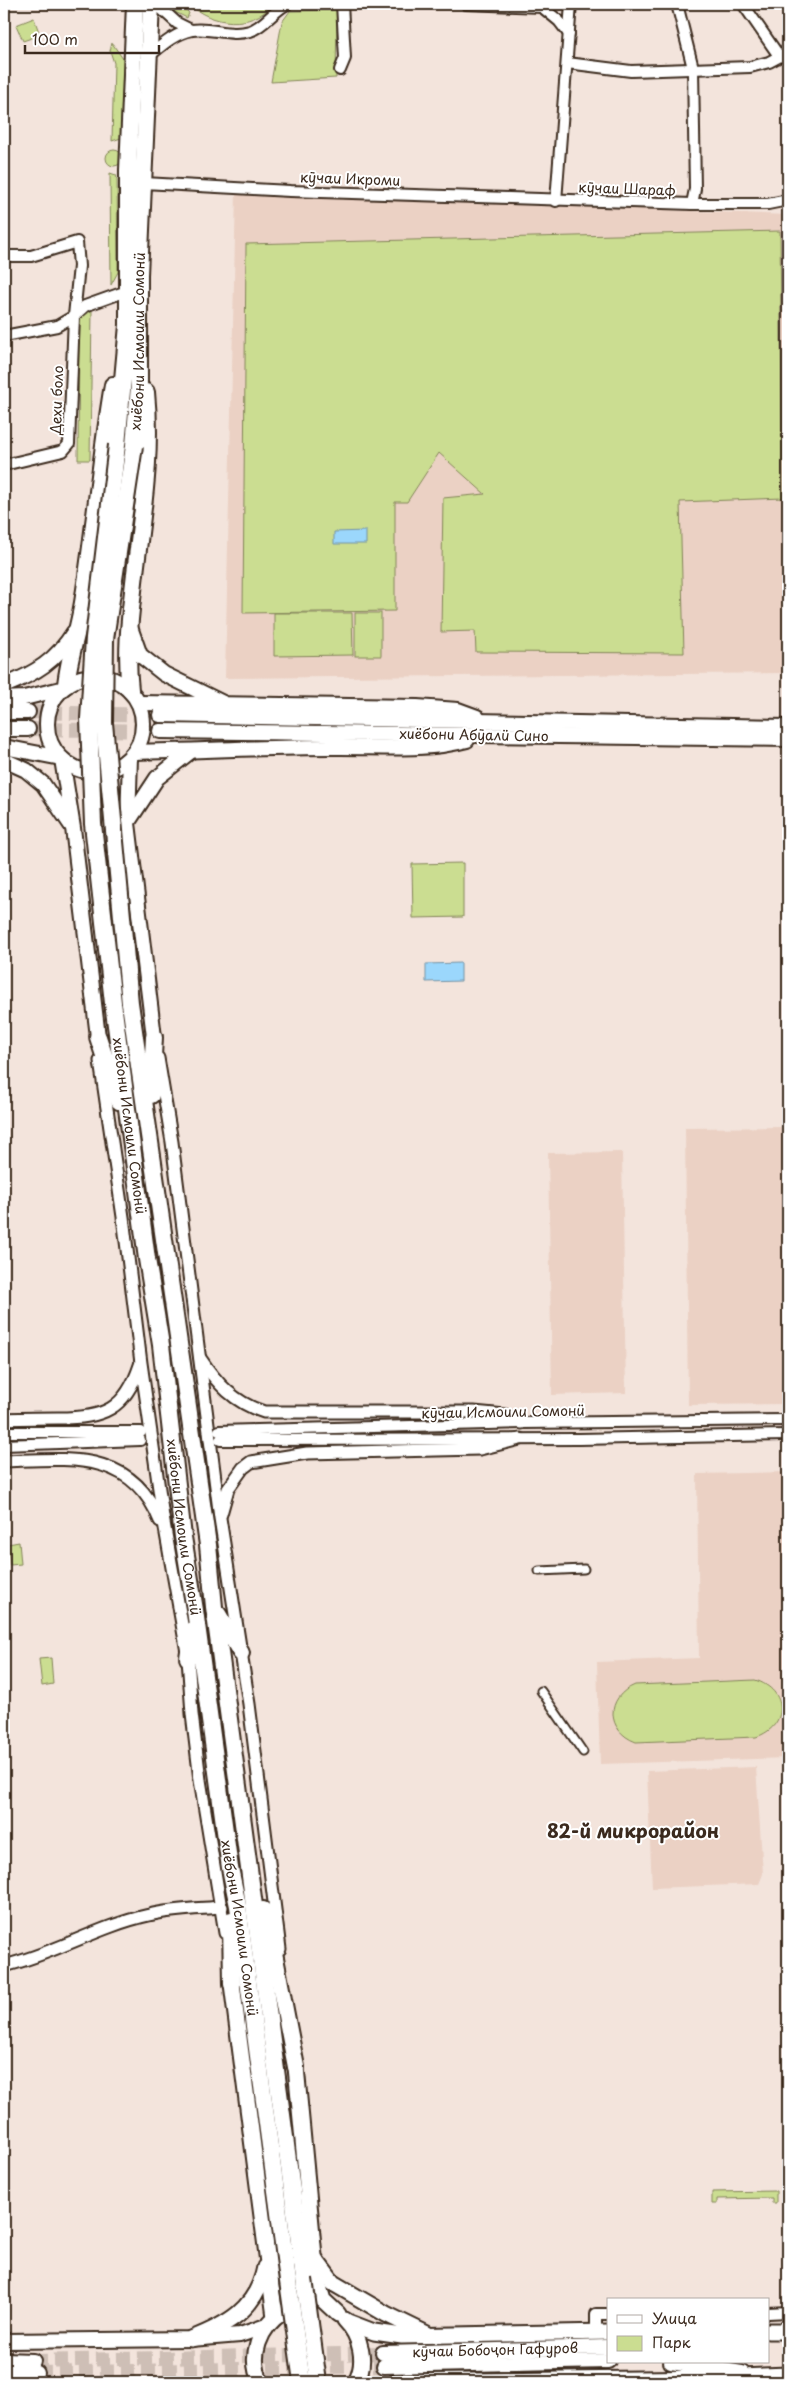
<svg xmlns="http://www.w3.org/2000/svg" width="792" height="2386" font-family="'Playpen Sans',sans-serif">
<style>
.built{fill:#ebd1c4}
.green{fill:#cbdd91;stroke:#838458}
.water{fill:#9bd7fc;stroke:#7592a3}
.lines{fill:none;stroke-linecap:round;stroke-linejoin:round}
.minor-tunnel{stroke:#cebfb6;stroke-width:10;stroke-dasharray:10 5;stroke-linecap:butt}
.secondary-tunnel{stroke:#cebfb6;stroke-width:14;stroke-dasharray:14 7;stroke-linecap:butt}
.pedestrian-casing{stroke:#3b2a1e;stroke-width:11}
.minor-casing{stroke:#3b2a1e;stroke-width:14}
.tertiary-casing{stroke:#3b2a1e;stroke-width:15}
.secondary-casing{stroke:#3b2a1e;stroke-width:18}
.primary-casing{stroke:#3b2a1e;stroke-width:19}
.trunk-casing{stroke:#3b2a1e;stroke-width:20}
.pedestrian{stroke:#fff;stroke-width:7}
.minor{stroke:#fff;stroke-width:10}
.tertiary{stroke:#fff;stroke-width:11}
.secondary{stroke:#fff;stroke-width:14}
.primary{stroke:#fff;stroke-width:15}
.trunk{stroke:#fff;stroke-width:16}
.trunk-bridge-casing{stroke:#3b2a1e;stroke-width:20;stroke-linecap:butt}
.trunk-bridge{stroke:#fff;stroke-width:16}
.labels{text-anchor:middle;stroke-width:4;stroke-linejoin:round;paint-order:stroke}
.street-label{font-size:14px;fill:#3b2a1e;stroke:#fff}
.district-label{font-size:19px;font-weight:bold;fill:#3b2a1e;stroke:#fff}
</style>
<rect width="100%" height="100%" fill="#f3e4dc"/>
<filter id="ink" filterUnits="userSpaceOnUse"><feTurbulence type="fractalNoise" baseFrequency=".02" numOctaves="2"/><feDisplacementMap in="SourceGraphic" scale="10" xChannelSelector="R" yChannelSelector="G"/><feConvolveMatrix kernelMatrix="1 2 1 2 8 2 1 2 1" color-interpolation-filters="sRGB"/></filter>
<g filter="url(#ink)">
<g class="built">
<path d="M236 192 788 215V673L225 678Z"/>
<path d="M788 1127V1404L688 1405 685 1128Z"/>
<path d="M622 1152 626 1393 552 1395 548 1153Z"/>
<path d="M788 1472V1758L600 1764 597 1662 699 1658 697 1474Z"/>
<path d="M756 1767 763 1874 759 1884 652 1888 647 1771Z"/>
</g>
<g class="green">
<path d="M168 4H180L189 13 187 18 175 12Z"/>
<path d="M189 4H273C252 30 211 25 189 4Z"/>
<path d="M337 10 336 78 271 82 282 22 290 11Z"/>
<path d="M34 18 40 35 23 41 16 25Z"/>
<path d="M112 43 123 59 121 138 112 141 114 63 110 51Z"/>
<circle cx="114" cy="158" r="8"/>
<path d="M110 173 116 175 117 179 118 272 111 285Z"/>
<path d="M780 231 783 498 680 502 684 653 476 652 475 631 441 632 443 498 485 494 439 453 407 502H395V611L243 613 246 244Z"/>
<path d="M92 310 90 460H78L79 320Z"/>
<path d="M274 613H352L353 655 274 656Z"/>
<rect x="355" y="613" width="26" height="43"/>
<path d="M463 863V917L413 918 412 864Z"/>
<path d="M19 1542 21 1564 10 1565 8 1544Z"/>
<path d="M51 1658 53 1684 42 1686 39 1659Z"/>
<path d="M755 1680C788 1690 789 1726 756 1737L636 1742C606 1731 605 1697 635 1685Z"/>
<path d="M776 2191V2203H772V2198L717 2199V2204H712V2192Z"/>
</g>
<g class="water">
<path d="M366 531V544H334V532Z"/>
<path d="M461 963V981L426 982V964Z"/>
</g>
<g class="lines">
<g class="minor-tunnel">
<path d="M145 1432 215 1431"/>
<path d="M140 1440H217"/>
</g>
<g class="secondary-tunnel">
<path d="M28 712 160 715"/>
<path d="M28 729 160 731"/>
<path d="M33 2361 383 2353"/>
<path d="M37 2373 384 2366"/>
</g>
<defs>
<g id="pedestrian">
<path d="M539 1571 584 1569"/>
<path d="M541 1691 583 1752"/>
</g>
<g id="minor">
<path d="M156 4 177 23 191 30"/>
<path d="M466 4 542 7 552 4"/>
<path d="M677 4 693 68 695 189 692 204"/>
<path d="M743 4 779 56"/>
<path d="M542 7 559 21 569 34"/>
<path d="M149 56C161 46 175 33 192 30 211 27 230 37 250 31 265 26 273 11 287 4"/>
<path d="M567 63 631 71 750 67 769 62 788 52"/>
<path d="M340 70 345 58 342 4"/>
<path d="M144 183 290 191 692 204H768L788 200"/>
<path d="M556 201 571 4"/>
<path d="M4 256H31L77 242 79 266 74 316 69 444 63 451 4 465"/>
<path d="M4 336 57 326 74 316 85 306 127 291"/>
<path d="M219 1431 522 1423 788 1420"/>
<path d="M4 1432H141"/>
<path d="M220 1440 579 1439 788 1435"/>
<path d="M4 1445 140 1440"/>
<path d="M768 2313 788 2312"/>
<path d="M596 2332V2314H608"/>
</g>
<g id="tertiary">
<path d="M158 1058 172 1142 220 1518 249 1704 280 1949"/>
<path d="M100 1061 123 1217 141 1363 163 1517 188 1658 192 1714 200 1780 225 1933"/>
<path d="M200 1358C217 1384 235 1403 264 1412H474L505 1415 522 1423"/>
<path d="M4 1419C22 1418 40 1418 58 1418 104 1418 125 1410 140 1365"/>
<path d="M4 1461C67 1459 132 1449 160 1521"/>
<path d="M221 1514 228 1489 243 1468 251 1462 307 1453 480 1449 520 1439"/>
<path d="M4 1966C54 1954 99 1926 149 1915 173 1909 198 1909 222 1907"/>
</g>
<g id="secondary">
<path d="M130 627 140 655 164 674 223 703"/>
<circle cx="95" cy="724" r="48"/>
<path d="M4 686C36 673 56 661 74 632"/>
<path d="M4 699 24 698 61 689"/>
<path d="M139 703 417 707 458 710 477 717"/>
<path d="M4 712H28"/>
<path d="M160 715 788 727"/>
<path d="M4 729H28"/>
<path d="M160 731 788 739"/>
<path d="M4 747 61 758"/>
<path d="M134 752C200 751 266 747 331 747 377 746 422 752 467 740"/>
<path d="M130 757 128 823 154 1037"/>
<path d="M62 759 73 828 98 1037"/>
<path d="M4 760 26 770 43 784 71 825"/>
<path d="M128 822 157 778 191 751"/>
<path d="M4 2341 191 2339 240 2335 266 2326"/>
<path id="s1" d="M383 2353 608 2347"/>
<path d="M4 2360 33 2361"/>
<path d="M671 2362 742 2373"/>
<path d="M384 2366 608 2361"/>
<path d="M4 2374 37 2373"/>
</g>
<g id="primary">
<path d="M232 1984 275 2317"/>
<path d="M296 2067 316 2277 323 2300 338 2314"/>
<path d="M315 2259 333 2283 386 2314 427 2334"/>
<path d="M345 2320C361 2336 367 2362 356 2382"/>
<path d="M348 2322 374 2332 402 2336 608 2332"/>
<path d="M768 2331H788"/>
<path d="M191 2339C227 2325 257 2309 265 2267"/>
<path d="M261 2382C248 2357 259 2327 283 2312"/>
<path d="M396 2382 717 2378 788 2375"/>
</g>
<g id="trunk">
<path d="M117 445 128 325V170L135 4"/>
<path id="s2" d="M134 446 139 387V275L151 4"/>
<path d="M66 685C69 655 80 626 84 596 95 526 101 455 113 385"/>
<path d="M130 690C126 656 129 625 133 591 140 525 153 458 146 392"/>
<path id="s3" d="M113 1003 147 1259 161 1345 183 1537 195 1610 230 1868 238 1906 288 2281"/>
<path d="M130 1003 208 1545 214 1607 304 2279"/>
<path d="M98 1037 119 1101"/>
<path d="M151 1095 154 1037"/>
<path d="M218 1614 241 1653"/>
<path d="M188 1658 192 1630"/>
<path d="M263 1910 271 1937 296 2067"/>
<path d="M231 1920 232 1984"/>
</g>
</defs>
<use href="#pedestrian" class="pedestrian-casing"/>
<use href="#minor" class="minor-casing"/>
<use href="#tertiary" class="tertiary-casing"/>
<use href="#secondary" class="secondary-casing"/>
<use href="#primary" class="primary-casing"/>
<use href="#trunk" class="trunk-casing"/>
<use href="#pedestrian" class="pedestrian"/>
<use href="#minor" class="minor"/>
<use href="#tertiary" class="tertiary"/>
<use href="#secondary" class="secondary"/>
<use href="#primary" class="primary"/>
<use href="#trunk" class="trunk"/>
<defs>
<g id="trunk-bridge">
<path d="M113 1003 93 824 89 719 94 638 117 445"/>
<path d="M130 1003 104 723 105 639 134 446"/>
<path d="M304 2279 318 2382"/>
<path d="M288 2281 302 2382"/>
</g>
</defs>
<use href="#trunk-bridge" class="trunk-bridge-casing"/>
<use href="#trunk-bridge" class="trunk-bridge"/>
</g>
</g>
<g class="labels">
<g class="street-label">
<text transform="translate(350 179) rotate(2)" y="5">кӯчаи Икроми</text>
<text transform="translate(627 189) rotate(2)" y="5">кӯчаи Шараф</text>
<text dy="5" stroke="none"><textPath href="#s2" startOffset="105">хиёбони Исмоили Сомонӣ</textPath></text>
<text transform="translate(57 400) rotate(-88)" y="5">Дехи боло</text>
<text transform="translate(474 735) rotate(1)" y="5">хиёбони Абӯалӣ Сино</text>
<text dy="5" stroke="none"><textPath href="#s3" startOffset="124">хиёбони Исмоили Сомонӣ</textPath></text>
<text transform="translate(503 1412) rotate(-1)" y="5">кӯчаи Исмоили Сомонӣ</text>
<text dy="5" stroke="none"><textPath href="#s3" startOffset="529">хиёбони Исмоили Сомонӣ</textPath></text>
<text dy="5" stroke="none"><textPath href="#s3" startOffset="934">хиёбони Исмоили Сомонӣ</textPath></text>
<text dy="5" stroke="none"><textPath href="#s1" startOffset="112">кӯчаи Бобоҷон Гафуров</textPath></text>
</g>
<g class="district-label">
<text x="633" y="1838">82-й микрорайон</text>
</g>
</g>
<rect width="792" height="2386" fill="none" stroke="#fff" stroke-width="20"/>
<rect x="10" y="10" width="772" height="2366" fill="none" stroke="#3b2a1e" stroke-width="2" filter="url(#ink)"/>
<rect x="607" y="2298" width="162" height="65" fill="#ffffff" stroke="#b1aaa5"/>
<rect x="617" y="2315" width="25" height="8" fill="#ffffff" stroke="#b1aaa5"/>
<text x="652" y="2324" font-size="15" fill="#3b2a1e">Улица</text>
<rect x="617" y="2336" width="25" height="15" fill="#cbdd91" stroke="#b1aaa5"/>
<text x="652" y="2348" font-size="15" fill="#3b2a1e">Парк</text>
<path d="M25 45v8h134v-8" fill="none" stroke="#3b2a1e" stroke-width="2.5"/>
<text x="32" y="45" font-size="15" fill="#3b2a1e" stroke="#ffffff" stroke-width="4" paint-order="stroke">100 m</text>
</svg>
